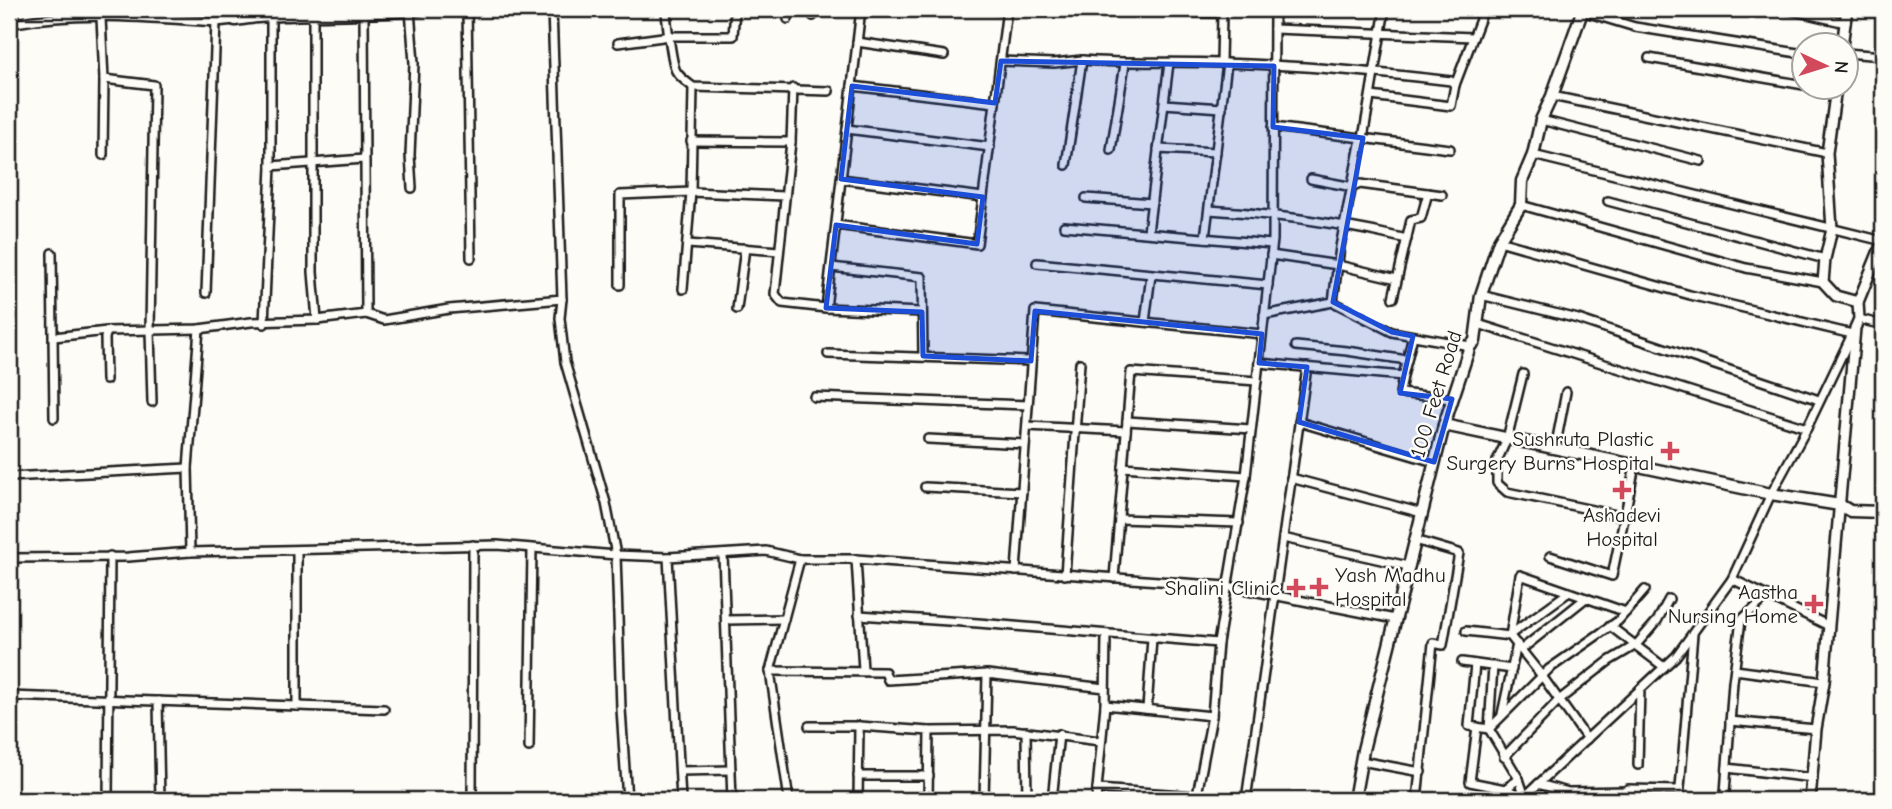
<svg xmlns="http://www.w3.org/2000/svg" width="1892" height="809" font-family="'Comic Neue',sans-serif">
<style>
.lines{fill:none;stroke-linecap:round;stroke-linejoin:round}
.minor-casing{stroke:#1c1c1c;stroke-width:12}
.tertiary-casing{stroke:#1c1c1c;stroke-width:14}
.secondary-casing{stroke:#1c1c1c;stroke-width:15}
.minor{stroke:#fdfcf7;stroke-width:7}
.tertiary{stroke:#fdfcf7;stroke-width:9}
.secondary{stroke:#fdfcf7;stroke-width:10}
.marked{fill:#1d4ed8;fill-opacity:0.2;stroke:#1d4ed8;stroke-width:5;stroke-linejoin:round}
.poi-dot{fill:#d1495b;stroke:#fdfcf7;stroke-width:2.5}
.labels{text-anchor:middle;stroke-width:5;stroke-linejoin:round;paint-order:stroke}
.street-label{font-size:21px;fill:#1c1c1c;stroke:#fdfcf7}
.poi-label{font-size:21px;fill:#1c1c1c;stroke:#fdfcf7;text-anchor:end}
</style>
<rect width="100%" height="100%" fill="#fdfcf7"/>
<filter id="ink" filterUnits="userSpaceOnUse"><feTurbulence type="fractalNoise" baseFrequency=".0143" numOctaves="2"/><feDisplacementMap in="SourceGraphic" scale="14" xChannelSelector="R" yChannelSelector="G"/><feConvolveMatrix kernelMatrix="1 2 1 2 8 2 1 2 1" color-interpolation-filters="sRGB"/></filter>
<g filter="url(#ink)">
<g class="lines">
<defs>
<g id="minor">
<path d="M14 9 15 23C81 11 150 18 216 22L235 20"/>
<path d="M467 9 471 258"/>
<path d="M666 9C666 18 672 64 676 71 679 77 688 83 693 87L829 91"/>
<path d="M991 9 1007 11"/>
<path d="M1070 9 1222 13 1221 63"/>
<path d="M1785 9 1846 23"/>
<path d="M410 10 414 63 410 155 412 188"/>
<path d="M1582 11 1635 27 1804 54"/>
<path d="M313 13V272L317 320"/>
<path d="M364 15 366 314"/>
<path d="M813 16 814 9"/>
<path d="M101 18 104 79 154 85 150 330 152 402"/>
<path d="M788 19 789 9"/>
<path d="M1274 29 1473 37"/>
<path d="M857 42 944 55"/>
<path d="M618 43 670 36H733L735 9"/>
<path d="M1846 53 1883 56"/>
<path d="M1649 58 1804 85"/>
<path d="M1001 61 1054 63 1082 60"/>
<path d="M1455 85 1484 9"/>
<path d="M852 86 995 103"/>
<path d="M793 88 791 142 775 294 782 303 826 308 922 312"/>
<path d="M1816 88 1836 91"/>
<path d="M1552 96 1827 153"/>
<path d="M1164 104 1222 108"/>
<path d="M1541 120 1701 161"/>
<path d="M1273 127 1450 149"/>
<path d="M847 129 990 147"/>
<path d="M691 141 791 142"/>
<path d="M1158 149 1216 152"/>
<path d="M1111 150 1125 64"/>
<path d="M103 155 104 79"/>
<path d="M1533 155 1883 241"/>
<path d="M1066 165 1082 60C1129 64 1175 61 1221 63 1298 65 1375 72 1451 81L1455 85 1451 106 1371 96"/>
<path d="M271 166 364 159"/>
<path d="M841 179 983 197"/>
<path d="M1311 179 1353 187 1360 184 1442 195"/>
<path d="M1086 198 1152 203"/>
<path d="M1608 201 1825 259"/>
<path d="M1521 205 1746 268 1823 282"/>
<path d="M1209 210C1277 214 1340 223 1407 239"/>
<path d="M836 225 977 244 1007 9"/>
<path d="M1064 226 1272 244"/>
<path d="M1148 232 1169 63"/>
<path d="M1205 238 1227 63"/>
<path d="M1499 241 1690 295 1852 334"/>
<path d="M688 244 779 251"/>
<path d="M52 253 54 418"/>
<path d="M1271 255 1338 265 1397 279"/>
<path d="M1037 263 1268 285"/>
<path d="M831 267 922 277 923 356"/>
<path d="M620 285V195L691 192 784 196"/>
<path d="M683 289 691 192 693 87"/>
<path d="M206 293 216 22"/>
<path d="M1481 295 1578 319 1819 400"/>
<path d="M1393 298 1411 220 1421 218 1428 193"/>
<path d="M562 299 560 318 565 362 606 503 616 555 621 709 627 800"/>
<path d="M1333 302 1340 247 1360 144 1363 138 1385 9"/>
<path d="M826 308 861 9"/>
<path d="M737 309 745 248"/>
<path d="M1264 315 1333 302 1392 332 1470 346"/>
<path d="M1859 319 1883 325"/>
<path d="M1145 322 1151 275"/>
<path d="M264 324 271 166V14"/>
<path d="M1478 324 1807 428"/>
<path d="M54 337 107 331 199 329 251 322 317 320 366 314 384 320 449 309 562 299 552 9"/>
<path d="M1296 346 1347 351 1407 360"/>
<path d="M828 354 1031 361"/>
<path d="M1259 363 1403 376 1413 336"/>
<path d="M1523 374 1507 439 1497 461V483L1507 492 1626 517"/>
<path d="M1403 376 1400 393 1452 399"/>
<path d="M106 380 105 338 107 331"/>
<path d="M814 397 1028 405"/>
<path d="M1127 421 1251 429"/>
<path d="M1299 422 1434 462"/>
<path d="M1027 426 1126 431"/>
<path d="M928 439 1025 444"/>
<path d="M1555 449 1566 392"/>
<path d="M1123 467 1246 476"/>
<path d="M9 477 188 468"/>
<path d="M1291 478 1422 513"/>
<path d="M925 487 1022 492"/>
<path d="M1119 519 1239 523"/>
<path d="M1283 538 1408 566"/>
<path d="M1415 540 1459 553 1443 645 1433 643 1417 800"/>
<path d="M297 551V706"/>
<path d="M190 552 188 468 199 329"/>
<path d="M723 554 732 800"/>
<path d="M1550 556 1612 576 1635 466"/>
<path d="M668 557 681 800"/>
<path d="M9 558 128 557 190 552 497 545 616 555 668 557 766 551 800 559H856L1227 586 1395 619"/>
<path d="M856 559 863 670"/>
<path d="M1016 571 1035 311 1262 334"/>
<path d="M1065 575 1080 363"/>
<path d="M1114 578 1131 372 1257 381"/>
<path d="M1732 579 1827 625"/>
<path d="M859 615 978 623 1218 643"/>
<path d="M726 620 784 619"/>
<path d="M1610 626 1664 667"/>
<path d="M1466 631 1510 636 1542 676 1587 739"/>
<path d="M1511 634 1569 592"/>
<path d="M1510 636 1520 575 1626 612"/>
<path d="M1522 649 1586 598"/>
<path d="M1462 662 1512 669"/>
<path d="M1475 664 1469 726 1489 729 1493 666"/>
<path d="M1735 670 1824 682"/>
<path d="M770 671 885 672 888 680 987 674 1105 688"/>
<path d="M9 696 384 709"/>
<path d="M158 701 160 800"/>
<path d="M1105 705 1106 635"/>
<path d="M1147 709 1152 638"/>
<path d="M1502 714 1517 644"/>
<path d="M1730 721 1816 729"/>
<path d="M809 726H859L929 731 928 800"/>
<path d="M1477 727 1470 782 1505 789 1519 779"/>
<path d="M929 731 1013 730 1100 741"/>
<path d="M1026 731 1027 800"/>
<path d="M529 747 532 549"/>
<path d="M1504 757 1559 700 1609 661 1636 645 1657 621 1669 599"/>
<path d="M1361 761 1421 772"/>
<path d="M1638 765 1640 689"/>
<path d="M1727 768 1813 778"/>
<path d="M680 771 731 770"/>
<path d="M858 776H929"/>
<path d="M1538 784 1568 792 1628 791"/>
<path d="M1505 789 1525 797"/>
<path d="M1725 793 1733 682 1741 620 1768 596"/>
<path d="M1197 796 1097 789 1105 705 1212 716"/>
<path d="M1525 797 1519 779 1489 729 1549 669 1618 621 1645 590"/>
<path d="M108 800 110 556"/>
<path d="M472 800 473 545"/>
<path d="M789 800 770 671 800 559"/>
<path d="M858 800 859 726"/>
<path d="M984 800 987 674"/>
<path d="M1052 800 1059 734"/>
<path d="M1096 800 1097 789"/>
<path d="M1196 800 1212 716 1218 643 1246 476 1273 240 1274 9"/>
<path d="M1246 800 1307 367"/>
<path d="M1521 800 1676 656 1732 579 1771 494 1807 428 1854 330"/>
<path d="M1627 800 1628 789 1679 790"/>
<path d="M1679 800 1693 634"/>
</g>
<g id="tertiary">
<path d="M1842 46 1847 9"/>
<path d="M1836 88 1827 153 1832 229 1825 259 1823 282 1836 296 1858 302"/>
<path d="M1810 800 1816 729 1824 682 1855 328 1859 319 1858 302 1883 241"/>
</g>
<g id="secondary">
<path d="M235 9V20C296 10 358 17 420 9"/>
<path d="M1444 425 1771 494 1840 505 1850 511 1883 512"/>
<path d="M1354 800 1363 750 1444 425 1470 346 1475 341 1481 295 1499 241 1521 205 1522 181 1533 155 1541 120 1552 96 1583 9"/>
</g>
</defs>
<use href="#minor" class="minor-casing"/>
<use href="#tertiary" class="tertiary-casing"/>
<use href="#secondary" class="secondary-casing"/>
<use href="#minor" class="minor"/>
<use href="#tertiary" class="tertiary"/>
<use href="#secondary" class="secondary"/>
</g>
</g>
<path class="marked" d="M1001 61 1274 66 1273 127 1363 138 1333 302 1392 332 1413 336 1400 393 1452 399 1434 462 1299 422 1307 367 1259 363 1262 334 1035 311 1031 361 923 356 922 312 826 308 836 225 977 244 983 197 841 179 852 86 995 103Z"/>
<g class="poi-dot">
<path d="M1666.5 440.5h7v7h7v7h-7v7h-7v-7h-7v-7h7z"/>
<path d="M1618.5 479.5h7v7h7v7h-7v7h-7v-7h-7v-7h7z"/>
<path d="M1315.5 576.5h7v7h7v7h-7v7h-7v-7h-7v-7h7z"/>
<path d="M1292.5 577.5h7v7h7v7h-7v7h-7v-7h-7v-7h7z"/>
<path d="M1810.5 593.5h7v7h7v7h-7v7h-7v-7h-7v-7h7z"/>
</g>
<g class="labels">
<g class="street-label">
<text transform="translate(1436 394) rotate(-73)" y="7">100 Feet Road</text>
</g>
<g class="poi-label">
<text x="1654" y="446">Sushruta Plastic<tspan x="1654" dy="24">Surgery Burns Hospital</tspan></text>
<text x="1622" y="522" text-anchor="middle">Ashadevi<tspan x="1622" dy="24">Hospital</tspan></text>
<text x="1335" y="582" text-anchor="start">Yash Madhu<tspan x="1335" dy="24">Hospital</tspan></text>
<text x="1280" y="595">Shalini Clinic</text>
<text x="1798" y="599">Aastha<tspan x="1798" dy="24">Nursing Home</tspan></text>
</g>
</g>
<rect width="1892" height="809" fill="none" stroke="#fdfcf7" stroke-width="35"/>
<rect x="18" y="18" width="1857" height="774" fill="none" stroke="#1c1c1c" stroke-width="2.5" filter="url(#ink)"/>
<g transform="translate(1825 66) rotate(94)"><circle r="33" fill="#fdfcf7" stroke="#a3a29f" stroke-width="2"/>
<path d="M0-5L12 26L0 18L-12 26Z" fill="#d1495b"/>
<text y="-10" font-size="19" font-weight="bold" text-anchor="middle" fill="#1c1c1c">N</text>
</g>
</svg>
